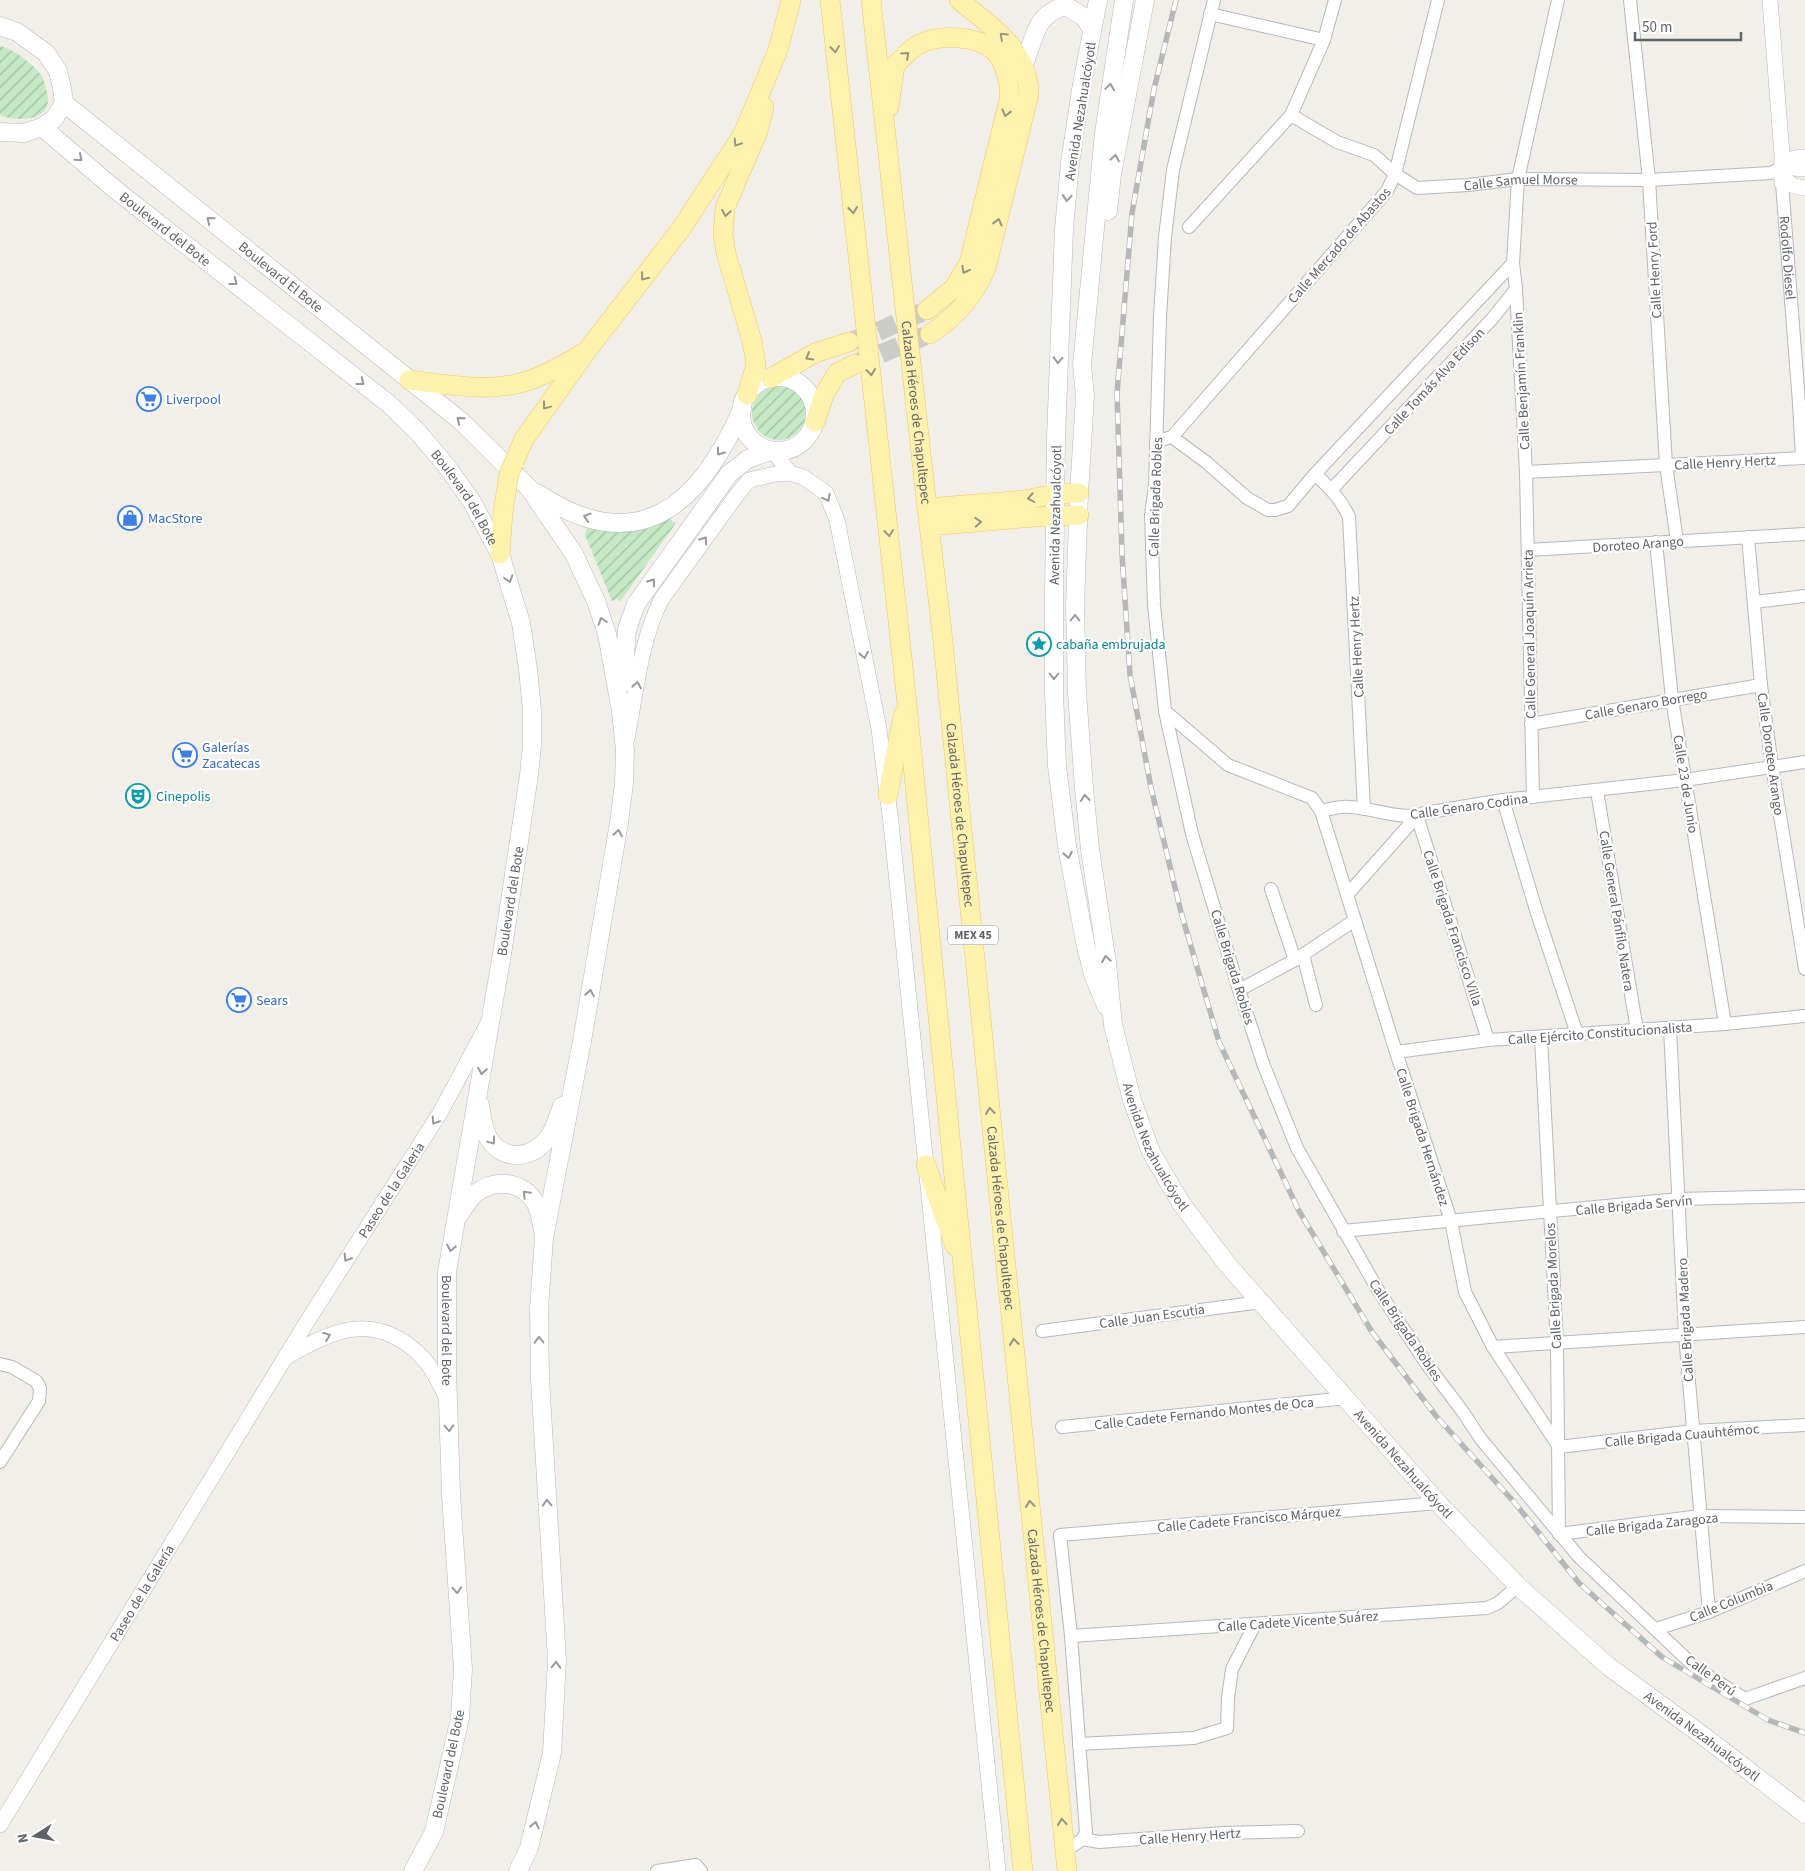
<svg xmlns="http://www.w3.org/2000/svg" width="1805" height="1871" font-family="'Source Sans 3',sans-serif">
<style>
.garden{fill:url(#garden-furrows)}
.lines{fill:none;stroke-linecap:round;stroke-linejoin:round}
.primary-tunnel{stroke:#ccccc8;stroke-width:19;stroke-dasharray:19 9;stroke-linecap:butt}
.minor-casing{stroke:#b5b8bc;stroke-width:14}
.tertiary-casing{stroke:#b5b8bc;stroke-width:16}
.secondary-casing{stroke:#b6babf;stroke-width:19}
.primary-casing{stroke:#f2c960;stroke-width:20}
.minor{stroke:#fff;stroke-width:12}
.tertiary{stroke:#fff;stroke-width:15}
.secondary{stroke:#fff;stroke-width:18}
.primary{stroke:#fff2af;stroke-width:19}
.rail-casing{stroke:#b6b7b8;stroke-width:5.5}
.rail{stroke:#fff;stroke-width:4;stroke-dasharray:11;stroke-linecap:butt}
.primary-bridge-casing{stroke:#f2c960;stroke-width:20;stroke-linecap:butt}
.primary-bridge{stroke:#fff2af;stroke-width:19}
.oneway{stroke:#979581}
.oneway2{stroke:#979a9d}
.labels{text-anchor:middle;stroke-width:4.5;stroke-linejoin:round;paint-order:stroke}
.shield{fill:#fff;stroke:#8f9295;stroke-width:1}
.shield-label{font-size:12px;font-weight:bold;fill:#5f6368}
.street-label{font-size:14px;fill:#5f6368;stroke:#fff}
.shop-label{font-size:14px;fill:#366cbe;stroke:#fff;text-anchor:start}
.culture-label{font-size:14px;fill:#0d838f;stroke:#fff;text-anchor:start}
</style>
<defs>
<pattern id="garden-furrows" width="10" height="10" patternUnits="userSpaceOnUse" patternTransform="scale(1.25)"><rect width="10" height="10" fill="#c5e8c5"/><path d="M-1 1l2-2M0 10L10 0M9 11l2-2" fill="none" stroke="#a3c0a4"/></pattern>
</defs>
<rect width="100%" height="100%" fill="#f1efe8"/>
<g class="garden">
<path d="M0 46C15 50 31 62 41 75 44 79 45 84 46 89 57 121 20 123 0 115Z"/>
<circle cx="779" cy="413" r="27"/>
<path d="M671 517 672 521 676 523 620 602 617 599 612 601 585 535 587 529 583 526 597 529 634 528Z"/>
</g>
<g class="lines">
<g class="primary-tunnel">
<path d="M852 341 879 331 927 310"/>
<path d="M855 364 930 334"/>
</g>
<defs>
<g id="minor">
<path d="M1214 0 1173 170 1165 237 1160 317 1155 486 1151 515 1154 605 1165 711 1192 834 1239 990 1264 1066 1297 1148 1378 1290 1426 1363 1463 1412 1480 1438 1579 1557 1697 1669 1745 1699 1805 1678"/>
<path d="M1630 0 1649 180 1666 465 1677 541"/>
<path d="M1210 14 1324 40"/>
<path id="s1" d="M1291 115 1337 142 1374 155 1395 174 1417 188 1468 185 1518 179 1649 180 1771 173 1782 167"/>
<path id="s2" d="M1782 183 1799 403 1802 458"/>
<path d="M1189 227 1291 115 1324 40 1335 0"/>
<path d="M1516 289 1526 472 1533 797"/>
<path d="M1172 437 1206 462 1247 498 1268 510H1275L1288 506 1315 474C1329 487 1341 499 1349 517L1364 809"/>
<path d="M1156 441 1172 437 1387 191 1395 174 1438 0"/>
<path d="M1526 472 1805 458"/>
<path d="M1315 474 1513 263"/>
<path d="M1332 489 1492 319 1516 289 1513 263 1518 179 1558 0"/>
<path d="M1748 537 1761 685 1772 766 1805 969"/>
<path d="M1656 542 1672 699 1725 1024"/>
<path d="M1528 550 1805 534"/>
<path d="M1754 602 1805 596"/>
<path d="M1165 711 1228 765 1312 798 1321 811C1330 809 1340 806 1349 807 1370 807 1405 822 1424 813L1503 800 1685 780 1805 762"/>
<path d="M1531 724 1761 685"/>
<path d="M1597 791 1637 1030"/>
<path d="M1503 800 1536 910 1577 1034"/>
<path d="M1321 811 1396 1052 1451 1221 1465 1292 1493 1347 1559 1447 1693 1431 1805 1425"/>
<path d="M1417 816 1488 1040"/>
<path d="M1271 889 1295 960"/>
<path d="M1347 895 1417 816"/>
<path d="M1303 955 1316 1005"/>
<path d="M1239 990 1295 960 1355 920"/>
<path d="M1670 1028 1685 1335 1709 1612"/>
<path d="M1541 1037 1557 1344 1559 1534"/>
<path d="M1396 1052 1488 1040 1725 1024 1805 1016"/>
<path d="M1343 1231 1679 1199 1805 1196"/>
<path d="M1042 1331 1261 1302"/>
<path d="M1493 1347 1805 1327"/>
<path d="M0 1364 12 1367 36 1381 40 1388 39 1401 0 1462"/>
<path d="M1062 1427 1347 1398"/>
<path d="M1559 1534 1700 1516 1805 1517"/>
<path d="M1656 1629 1709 1612 1805 1571"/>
<path d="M1071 1636 1487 1608 1498 1603 1518 1586"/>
<path d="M1079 1744 1194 1738 1227 1728 1228 1698 1232 1669 1255 1624"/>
<path d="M1083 1839 1099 1842 1224 1833 1298 1831"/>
<path d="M1065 1851 1083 1839 1086 1832 1071 1636 1060 1535 1438 1503"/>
<path d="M657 1871 696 1865 701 1871"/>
</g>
<g id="tertiary">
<path d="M1770 0 1782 155V183"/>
<path d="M1782 167 1794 158 1805 157"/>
<path d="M1782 167 1805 169"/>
<path d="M1782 178 1794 186 1805 188"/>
<path d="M774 452 790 473"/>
<path d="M627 739C636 692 640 643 661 600L736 496 749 480 775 474 790 473 803 477 826 493 837 520 879 729 891 823 998 1871"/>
<path d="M285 1358C331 1330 374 1311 419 1354 432 1366 439 1384 448 1400"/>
<path id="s3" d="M0 1825 305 1325 440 1113 487 1025"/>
</g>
<g id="secondary">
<path d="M1098 0 1081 90 1070 163 1064 229 1056 438 1054 595V693L1057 766 1067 846 1086 947 1093 974 1106 1006"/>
<path id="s4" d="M1124 0 1104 133 1082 365 1085 396 1079 493 1075 606 1077 692 1084 788 1090 849 1107 963 1113 1025 1132 1100 1151 1152 1181 1203 1227 1264 1438 1503 1518 1586 1608 1666 1706 1738 1805 1814"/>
<path d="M0 26 17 32 46 53 58 71 62 88 64 103 54 119 42 127 24 133 0 132"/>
<path d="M1023 66C1035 41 1033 14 1066 6L1084 17 1092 29"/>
<path id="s5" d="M64 103 462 422 529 488 574 554 596 601 607 634 621 711 625 750 624 783 619 823 582 1041 544 1238 539 1309 540 1379 557 1660 552 1753 529 1848 518 1871"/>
<path id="s6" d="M42 127 117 191 389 404 417 431 448 468 472 502 500 554 521 623 528 669 532 711V745L529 775 502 954 447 1272V1369L451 1495 463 1669 460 1718 434 1832 413 1871"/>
<path d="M1108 211 1112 174 1145 0"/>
<circle cx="778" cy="414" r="37"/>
<path d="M537 493C638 561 700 505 742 409"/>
<path d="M623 683 627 629 636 604 729 474 748 459 770 451"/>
<path d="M480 1105C482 1116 483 1130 489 1139 504 1162 532 1159 548 1138 555 1130 558 1116 562 1106"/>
<path d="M459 1215C464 1208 469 1198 476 1193 496 1178 523 1181 536 1204 540 1212 541 1221 543 1230"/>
</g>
<g id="primary">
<path d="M830 0 906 694 1023 1871"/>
<path id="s7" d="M871 0 927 508 942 632 1067 1871"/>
<path d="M889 107 895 65C902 59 910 49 918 45 937 34 976 35 993 50 1005 61 1011 84 1009 100L969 263 954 288 927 310"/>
<path d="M930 334C956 317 974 297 986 268L1029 94C1028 49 991 26 959 0"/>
<path d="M771 378 815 353 849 342"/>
<path d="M409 380C452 385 497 395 538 377 553 371 568 362 582 354"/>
<path d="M747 395 756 364 752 341 726 253 723 234 725 208 758 131 764 107"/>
<path d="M815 422 824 395 837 373 855 364"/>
<path d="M524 439 586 352 681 229 743 134 778 50 791 0"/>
<path d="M927 508 1024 500 1055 494 1079 493"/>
<path d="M929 526 1034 517 1079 515"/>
<path d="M500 554 503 512"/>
<path d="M888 795 903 715"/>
<path d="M926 1165 955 1246"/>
</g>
</defs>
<use href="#minor" class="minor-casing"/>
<use href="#tertiary" class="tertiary-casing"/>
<use href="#secondary" class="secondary-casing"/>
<use href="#primary" class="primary-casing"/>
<use href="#minor" class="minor"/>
<use href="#tertiary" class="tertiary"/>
<use href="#secondary" class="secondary"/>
<use href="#primary" class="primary"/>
<defs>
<path id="rail" d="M1176 0 1154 89 1132 213 1117 393 1122 554 1130 675 1151 788 1181 912 1219 1042 1299 1211 1372 1332 1436 1416 1514 1502 1579 1583 1662 1657 1768 1720 1805 1733"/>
</defs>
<use href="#rail" class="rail-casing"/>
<use href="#rail" class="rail"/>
<defs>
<path id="primary-bridge" d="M503 512 509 474 524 439"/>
</defs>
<use href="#primary-bridge" class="primary-bridge-casing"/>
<use href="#primary-bridge" class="primary-bridge"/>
</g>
<defs><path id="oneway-chevron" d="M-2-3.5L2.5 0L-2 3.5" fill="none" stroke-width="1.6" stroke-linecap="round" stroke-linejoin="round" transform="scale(1.25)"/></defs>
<g class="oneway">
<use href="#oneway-chevron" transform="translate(1003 36) rotate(-137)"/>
<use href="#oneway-chevron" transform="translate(835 49) rotate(84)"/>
<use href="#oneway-chevron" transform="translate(906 55) rotate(-42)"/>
<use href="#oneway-chevron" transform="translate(1006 113) rotate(104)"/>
<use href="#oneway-chevron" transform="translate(737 143) rotate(123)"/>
<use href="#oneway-chevron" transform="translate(853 210) rotate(84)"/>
<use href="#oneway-chevron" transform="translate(726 213) rotate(100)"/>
<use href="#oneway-chevron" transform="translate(998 222) rotate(-76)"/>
<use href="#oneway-chevron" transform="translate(965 270) rotate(118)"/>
<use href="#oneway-chevron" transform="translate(644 277) rotate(128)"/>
<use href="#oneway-chevron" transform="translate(809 357) rotate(150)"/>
<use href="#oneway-chevron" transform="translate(871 372) rotate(84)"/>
<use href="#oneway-chevron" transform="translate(546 406) rotate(127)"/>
<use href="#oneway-chevron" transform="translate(1031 498) rotate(170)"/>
<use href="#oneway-chevron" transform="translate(978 522) rotate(-5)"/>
<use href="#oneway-chevron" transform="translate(889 533) rotate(84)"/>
<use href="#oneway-chevron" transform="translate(990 1111) rotate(-96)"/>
<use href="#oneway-chevron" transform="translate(1014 1342) rotate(-96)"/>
<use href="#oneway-chevron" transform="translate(1030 1504) rotate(-96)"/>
<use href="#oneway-chevron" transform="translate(1062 1822) rotate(-96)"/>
</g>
<g class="oneway2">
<use href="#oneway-chevron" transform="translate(1110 87) rotate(-82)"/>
<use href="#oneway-chevron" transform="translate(79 158) rotate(41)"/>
<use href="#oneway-chevron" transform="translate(1115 158) rotate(-80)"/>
<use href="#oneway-chevron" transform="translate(1067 198) rotate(95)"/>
<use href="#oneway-chevron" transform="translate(210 220) rotate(-141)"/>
<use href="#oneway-chevron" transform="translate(234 282) rotate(38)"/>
<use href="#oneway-chevron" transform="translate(1058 360) rotate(92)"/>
<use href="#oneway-chevron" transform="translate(361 382) rotate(38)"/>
<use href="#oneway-chevron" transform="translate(460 420) rotate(-140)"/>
<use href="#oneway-chevron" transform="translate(720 452) rotate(126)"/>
<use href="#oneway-chevron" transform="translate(827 498) rotate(61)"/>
<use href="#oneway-chevron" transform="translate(587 517) rotate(-162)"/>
<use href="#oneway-chevron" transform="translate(704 540) rotate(-55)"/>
<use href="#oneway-chevron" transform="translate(509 579) rotate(72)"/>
<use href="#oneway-chevron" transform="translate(652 582) rotate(-54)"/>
<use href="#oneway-chevron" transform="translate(1075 618) rotate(-90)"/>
<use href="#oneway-chevron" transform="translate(602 621) rotate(-108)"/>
<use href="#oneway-chevron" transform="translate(864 655) rotate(79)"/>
<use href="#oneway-chevron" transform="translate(1054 676) rotate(90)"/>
<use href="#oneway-chevron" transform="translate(637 685) rotate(-80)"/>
<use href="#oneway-chevron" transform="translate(1085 798) rotate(-96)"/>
<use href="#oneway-chevron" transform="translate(618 833) rotate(-80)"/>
<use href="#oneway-chevron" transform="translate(1068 855) rotate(80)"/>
<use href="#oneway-chevron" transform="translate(1106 959) rotate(-100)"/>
<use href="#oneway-chevron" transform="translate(590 993) rotate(-80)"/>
<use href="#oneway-chevron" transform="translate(482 1071) rotate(99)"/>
<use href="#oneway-chevron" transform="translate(435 1121) rotate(123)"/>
<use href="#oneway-chevron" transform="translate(492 1141) rotate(53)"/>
<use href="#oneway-chevron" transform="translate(526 1194) rotate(-135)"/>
<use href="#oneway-chevron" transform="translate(451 1248) rotate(101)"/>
<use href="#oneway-chevron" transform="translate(347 1258) rotate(123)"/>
<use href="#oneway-chevron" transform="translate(327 1336) rotate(-20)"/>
<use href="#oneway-chevron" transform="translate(539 1340) rotate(-91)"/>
<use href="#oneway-chevron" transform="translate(449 1428) rotate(88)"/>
<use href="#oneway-chevron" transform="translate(547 1503) rotate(-93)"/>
<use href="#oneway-chevron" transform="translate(457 1590) rotate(86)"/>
<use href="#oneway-chevron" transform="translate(556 1665) rotate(-88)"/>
<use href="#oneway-chevron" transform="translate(535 1825) rotate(-77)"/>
</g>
<defs>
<symbol id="supermarket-ring" viewBox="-11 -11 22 22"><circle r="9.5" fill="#fff" stroke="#3f7fe0" stroke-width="1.5"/><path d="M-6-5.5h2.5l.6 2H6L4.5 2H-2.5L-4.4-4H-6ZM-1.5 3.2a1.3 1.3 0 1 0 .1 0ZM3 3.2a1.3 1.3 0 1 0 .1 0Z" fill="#3f7fe0"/></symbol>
<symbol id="shop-ring" viewBox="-11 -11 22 22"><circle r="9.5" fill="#fff" stroke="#3f7fe0" stroke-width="1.5"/><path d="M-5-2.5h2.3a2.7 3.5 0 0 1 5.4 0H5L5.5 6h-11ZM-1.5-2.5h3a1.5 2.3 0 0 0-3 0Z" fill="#3f7fe0"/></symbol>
<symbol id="sight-ring" viewBox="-11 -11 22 22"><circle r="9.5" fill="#fff" stroke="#0f9aa8" stroke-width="1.5"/><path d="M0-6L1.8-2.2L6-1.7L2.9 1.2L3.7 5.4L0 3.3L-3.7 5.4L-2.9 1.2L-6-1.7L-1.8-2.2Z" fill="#0f9aa8"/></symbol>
<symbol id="theatre-ring" viewBox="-11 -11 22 22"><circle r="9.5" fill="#fff" stroke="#0f9aa8" stroke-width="1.5"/><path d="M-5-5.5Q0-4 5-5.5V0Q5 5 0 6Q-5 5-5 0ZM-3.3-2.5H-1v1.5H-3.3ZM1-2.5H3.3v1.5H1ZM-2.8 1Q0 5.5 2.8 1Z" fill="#0f9aa8"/></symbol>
</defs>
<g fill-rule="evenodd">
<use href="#supermarket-ring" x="135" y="385" width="28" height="28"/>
<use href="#shop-ring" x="116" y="504" width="28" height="28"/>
<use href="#sight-ring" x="1025" y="630" width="28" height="28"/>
<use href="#supermarket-ring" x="171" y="741" width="28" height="28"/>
<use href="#theatre-ring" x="124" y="782" width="28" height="28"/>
<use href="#supermarket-ring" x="225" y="986" width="28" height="28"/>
</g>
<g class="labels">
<rect class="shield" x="948" y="925.5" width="50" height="19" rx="4"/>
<g class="shield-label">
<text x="973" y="939">MEX 45</text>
</g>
<g class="street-label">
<text transform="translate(1080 111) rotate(-81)" y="5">Avenida Nezahualcóyotl</text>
<text dy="5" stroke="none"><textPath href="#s1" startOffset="251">Calle Samuel Morse</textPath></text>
<text dy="5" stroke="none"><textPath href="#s6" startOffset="160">Boulevard del Bote</textPath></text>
<text transform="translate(1339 245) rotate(-49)" y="5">Calle Mercado de Abastos</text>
<text dy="5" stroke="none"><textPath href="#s2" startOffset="75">Rodolfo Diesel</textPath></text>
<text transform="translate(1654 270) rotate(-93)" y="5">Calle Henry Ford</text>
<text dy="5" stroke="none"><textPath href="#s5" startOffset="278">Boulevard El Bote</textPath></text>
<text transform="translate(1434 381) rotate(-47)" y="5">Calle Tomás Alva Edison</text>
<text transform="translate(1521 381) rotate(-93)" y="5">Calle Benjamín Franklin</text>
<text dy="5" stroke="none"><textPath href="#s7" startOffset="415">Calzada Héroes de Chapultepec</textPath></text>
<text transform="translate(1725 462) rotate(-3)" y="5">Calle Henry Hertz</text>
<text transform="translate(1155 497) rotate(-88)" y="5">Calle Brigada Robles</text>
<text dy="5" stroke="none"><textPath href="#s6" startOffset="565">Boulevard del Bote</textPath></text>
<text transform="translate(1055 515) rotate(-89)" y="5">Avenida Nezahualcóyotl</text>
<text transform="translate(1638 544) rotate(-4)" y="5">Doroteo Arango</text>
<text transform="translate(1529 634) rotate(-91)" y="5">Calle General Joaquín Arrieta</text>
<text transform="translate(1356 647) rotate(-93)" y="5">Calle Henry Hertz</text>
<text transform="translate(1646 704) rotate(-10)" y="5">Calle Genaro Borrego</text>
<text transform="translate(1771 754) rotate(82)" y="5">Calle Doroteo Arango</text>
<text transform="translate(1686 784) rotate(81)" y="5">Calle 23 de Junio</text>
<text transform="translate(1469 806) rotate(-8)" y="5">Calle Genaro Codina</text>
<text dy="5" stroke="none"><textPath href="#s7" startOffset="820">Calzada Héroes de Chapultepec</textPath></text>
<text transform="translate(510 901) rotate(-81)" y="5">Boulevard del Bote</text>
<text transform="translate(1617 911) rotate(81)" y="5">Calle General Pánfilo Natera</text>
<text transform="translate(1453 928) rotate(72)" y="5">Calle Brigada Francisco Villa</text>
<text transform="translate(1233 967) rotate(73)" y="5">Calle Brigada Robles</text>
<text transform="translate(1600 1033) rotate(-4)" y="5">Calle Ejército Constitucionalista</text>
<text transform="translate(1423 1137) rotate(72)" y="5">Calle Brigada Hernández</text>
<text dy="5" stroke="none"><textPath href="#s4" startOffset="1160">Avenida Nezahualcóyotl</textPath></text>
<text dy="5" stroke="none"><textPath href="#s3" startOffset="746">Paseo de la Galeria</textPath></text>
<text transform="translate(1634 1205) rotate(-5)" y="5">Calle Brigada Servín</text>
<text dy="5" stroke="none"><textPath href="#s7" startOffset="1225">Calzada Héroes de Chapultepec</textPath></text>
<text transform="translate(1553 1286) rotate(-93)" y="5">Calle Brigada Morelos</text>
<text transform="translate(1152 1316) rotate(-8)" y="5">Calle Juan Escutia</text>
<text transform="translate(1685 1320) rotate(-93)" y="5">Calle Brigada Madero</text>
<text transform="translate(1406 1330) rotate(56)" y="5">Calle Brigada Robles</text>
<text dy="5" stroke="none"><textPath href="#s6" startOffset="1419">Boulevard del Bote</textPath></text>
<text transform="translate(1204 1413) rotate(-6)" y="5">Calle Cadete Fernando Montes de Oca</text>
<text transform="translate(1682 1435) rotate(-5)" y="5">Calle Brigada Cuauhtémoc</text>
<text dy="5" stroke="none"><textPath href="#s4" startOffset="1565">Avenida Nezahualcóyotl</textPath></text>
<text transform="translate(1249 1519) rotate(-5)" y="5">Calle Cadete Francisco Márquez</text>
<text transform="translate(1652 1524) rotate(-6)" y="5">Calle Brigada Zaragoza</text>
<text dy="5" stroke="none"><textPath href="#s3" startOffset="272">Paseo de la Galería</textPath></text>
<text transform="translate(1731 1601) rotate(-22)" y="5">Calle Columbia</text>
<text transform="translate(1298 1621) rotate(-4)" y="5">Calle Cadete Vicente Suárez</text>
<text dy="5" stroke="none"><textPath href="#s7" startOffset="1630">Calzada Héroes de Chapultepec</textPath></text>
<text transform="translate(1711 1675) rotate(36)" y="5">Calle Perú</text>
<text dy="5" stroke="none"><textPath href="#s4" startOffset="1970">Avenida Nezahualcóyotl</textPath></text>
<text transform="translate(448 1764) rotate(-78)" y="5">Boulevard del Bote</text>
<text transform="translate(1190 1836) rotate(-4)" y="5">Calle Henry Hertz</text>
</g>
<g class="shop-label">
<text x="166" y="404">Liverpool</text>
<text x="148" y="523">MacStore</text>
<text x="202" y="752">Galerías<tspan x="202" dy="16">Zacatecas</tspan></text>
<text x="256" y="1005">Sears</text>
</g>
<g class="culture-label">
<text x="1056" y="649">cabaña embrujada</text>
<text x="156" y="801">Cinepolis</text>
</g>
</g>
<g transform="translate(35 1836) rotate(259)" stroke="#ffffff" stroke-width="4" paint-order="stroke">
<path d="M0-4L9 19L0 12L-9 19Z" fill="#5f6368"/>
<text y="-8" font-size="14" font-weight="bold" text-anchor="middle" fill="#5f6368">N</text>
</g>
<path d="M1635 32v8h106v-8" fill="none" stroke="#5f6368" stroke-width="2.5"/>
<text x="1642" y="32" font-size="15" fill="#5f6368" stroke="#ffffff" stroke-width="4" paint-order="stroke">50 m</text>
</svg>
